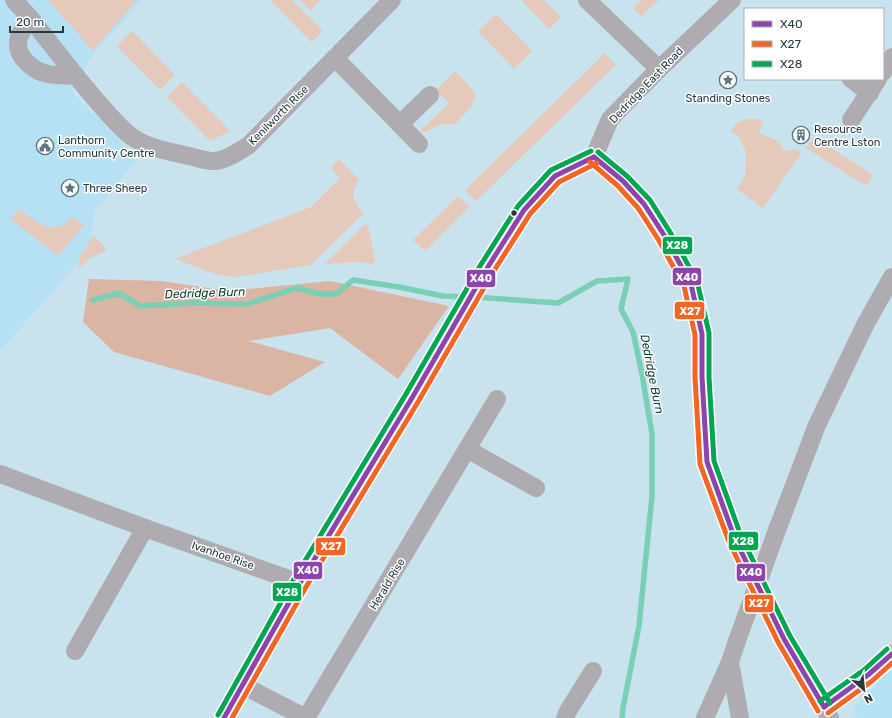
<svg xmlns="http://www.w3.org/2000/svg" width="892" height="718" font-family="Rubik,sans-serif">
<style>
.built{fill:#b6e1f4}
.green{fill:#e5c9bb}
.forest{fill:#dab5a3}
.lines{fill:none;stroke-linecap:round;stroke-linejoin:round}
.stream{stroke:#79d0b7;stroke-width:5.5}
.minor{stroke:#aeacb0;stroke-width:18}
.minor-bridge{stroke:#aeacb0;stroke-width:18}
.bus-1-casing{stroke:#fff;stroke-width:8}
.bus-2-casing{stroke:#fff;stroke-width:8}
.bus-3-casing{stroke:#fff;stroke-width:8}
.bus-1{stroke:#8e44ad;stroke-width:5}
.bus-2{stroke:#f26522;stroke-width:5}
.bus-3{stroke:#00a651;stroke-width:5}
.bus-dot{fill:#263a42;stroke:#fff;stroke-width:1.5}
.labels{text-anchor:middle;stroke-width:3;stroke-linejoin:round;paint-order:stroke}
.street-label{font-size:11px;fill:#263a42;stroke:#fff}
.poi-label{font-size:11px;fill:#263a42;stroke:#fff;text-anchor:start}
.water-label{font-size:12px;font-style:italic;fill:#104231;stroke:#fff}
.line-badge{stroke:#fff;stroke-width:1.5}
.badge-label{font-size:11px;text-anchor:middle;font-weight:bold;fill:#fff}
</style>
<rect width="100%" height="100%" fill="#c8e2ee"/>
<g class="built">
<path d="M0 0H142L93 54 72 92 119 139 135 162 94 212 90 249 2 349 0 347Z"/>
<path d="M892 668V718H857L853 709Z"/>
</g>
<g class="green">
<path d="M48 0H137L93 51Z"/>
<path d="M270 0H292L323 31 311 42Z"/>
<path d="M300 0H321L310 11Z"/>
<path d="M521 0H544L561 17 549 29Z"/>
<path d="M642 0H659L641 16 633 8Z"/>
<path d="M496 14 532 51 514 69 478 31Z"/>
<path d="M132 31 175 75 160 90 117 46Z"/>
<path d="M605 53 616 65 476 201 465 190Z"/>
<path d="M455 71 476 94 472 106 455 124H442L423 133 420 131 449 103 436 90Z"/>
<path d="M182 82 230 131 210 141 167 97Z"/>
<path d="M746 119H758L763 122 759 133 779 142 783 149 789 151 795 149 802 152 763 208 737 189 745 176 746 152 739 137 731 131 735 125Z"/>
<path d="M814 137 873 175 867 185H864L806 148Z"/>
<path d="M339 159 359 180 354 189 353 198 363 214 311 265 235 277 218 275 175 259 311 207 340 178 331 168Z"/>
<path d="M458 196 469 207 425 251 413 240Z"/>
<path d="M19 209C38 222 52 239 73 217L84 225 58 256 11 219Z"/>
<path d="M365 224 368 226 375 261 372 264 359 262 325 264Z"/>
<path d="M94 236 107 250 90 258 81 266H78L80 256Z"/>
</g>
<path class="forest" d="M89 279 162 281 228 291 330 281 449 306 398 379 330 328 249 341 325 362 270 396 114 352 83 322Z"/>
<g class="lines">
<g class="stream">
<path d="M475 297 558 303 597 281 628 279 621 309 633 332 642 374 652 434V496L639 626 623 708 622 718"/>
<path d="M93 300 119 293 140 306 194 303 247 304 297 288 320 294H336L353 280 399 287 443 296 466 297"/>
</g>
<g class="minor">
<path d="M14 0 31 19C25 26 18 34 18 43 17 58 35 72 48 74 57 76 67 75 76 76 92 95 108 116 127 133 144 148 168 151 189 156 198 158 208 162 216 161 229 159 239 151 249 145L392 0"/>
<path d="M587 0 659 69"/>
<path d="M31 19 76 76"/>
<path d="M335 58 419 144"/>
<path d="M883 72 892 57"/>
<path d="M851 79 870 93"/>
<path d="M851 120 878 79"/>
<path d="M400 124 430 95"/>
<path d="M594 157 623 181 644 204 664 235 691 284 702 334V377L707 462 735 539 784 639 830 718"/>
<path d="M467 449 536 488"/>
<path d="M0 474 145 528 300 583"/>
<path d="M777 530 817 425 865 325 892 277"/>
<path d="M75 651 145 528"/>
<path d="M730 662 740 718"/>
<path d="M242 685 306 718 497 399"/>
<path d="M824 707 868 675 892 654"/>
<path d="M224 718 300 583 412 398 486 270 524 210 555 176 594 157 610 119 659 69 732 0"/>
<path d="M565 718 568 711 593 671"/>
<path d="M705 718 730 662 737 641"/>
</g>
<path class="minor-bridge" d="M737 641 777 530"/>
<defs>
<g id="bus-1">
<path d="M594 157 623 181 644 204 664 235 691 284 702 334V377L707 462 735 539 784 639 824 707"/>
<path d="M824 707 868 675 892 654"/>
<path d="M224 718 300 583 412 398 486 270 524 210 555 176 594 157"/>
</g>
<g id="bus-2">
<path d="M590 162 618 186 638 208 658 239 684 286 695 335V377L700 464 729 542 778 642 818 711"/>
<path d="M828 713 872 681 892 663"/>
<path d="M232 718 306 587 418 402 492 274 530 214 559 182 597 163"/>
</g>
<g id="bus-3">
<path d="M598 152 627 176 650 200 670 232 697 281 709 333V377L714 461 741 536 790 636 830 703"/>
<path d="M820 701 864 670 887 649"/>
<path d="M218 715 294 579 406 394 480 266 518 206 551 170 591 151"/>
</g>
</defs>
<use href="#bus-1" class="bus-1-casing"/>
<use href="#bus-2" class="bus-2-casing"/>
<use href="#bus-3" class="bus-3-casing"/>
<use href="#bus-1" class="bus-1"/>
<use href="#bus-2" class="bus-2"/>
<use href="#bus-3" class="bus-3"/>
</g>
<defs>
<symbol id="sight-ring" viewBox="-11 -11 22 22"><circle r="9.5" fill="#fff" stroke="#5f757e" stroke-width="1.5"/><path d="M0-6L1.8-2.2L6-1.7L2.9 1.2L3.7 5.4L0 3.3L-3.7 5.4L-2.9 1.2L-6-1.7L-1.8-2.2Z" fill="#5f757e"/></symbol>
<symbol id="building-ring" viewBox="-11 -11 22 22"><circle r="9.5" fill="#fff" stroke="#5f757e" stroke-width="1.5"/><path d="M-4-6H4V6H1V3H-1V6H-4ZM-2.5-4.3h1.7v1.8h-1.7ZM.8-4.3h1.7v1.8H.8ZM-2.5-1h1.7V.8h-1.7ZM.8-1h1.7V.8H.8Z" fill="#5f757e"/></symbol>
<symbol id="civic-ring" viewBox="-11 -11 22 22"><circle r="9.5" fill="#fff" stroke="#5f757e" stroke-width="1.5"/><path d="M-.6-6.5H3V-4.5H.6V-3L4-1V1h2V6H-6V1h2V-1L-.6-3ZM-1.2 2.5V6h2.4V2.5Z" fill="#5f757e"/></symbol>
</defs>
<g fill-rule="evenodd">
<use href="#sight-ring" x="718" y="70" width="20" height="20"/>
<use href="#building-ring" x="791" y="125" width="20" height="20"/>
<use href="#civic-ring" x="35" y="136" width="20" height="20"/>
<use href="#sight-ring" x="60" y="178" width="20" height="20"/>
</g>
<circle class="bus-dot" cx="514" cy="213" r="3.5"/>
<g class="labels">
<g class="street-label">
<text transform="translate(646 85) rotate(-46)" y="4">Dedridge East Road</text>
<text transform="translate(278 115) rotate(-45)" y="4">Kenilworth Rise</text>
<text transform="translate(223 555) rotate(19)" y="4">Ivanhoe Rise</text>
<text transform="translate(387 584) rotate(-59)" y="4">Herald Rise</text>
</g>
<g class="poi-label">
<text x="728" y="102" text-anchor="middle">Standing Stones</text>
<text x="814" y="133">Resource<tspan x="814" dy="13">Centre Lston</tspan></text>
<text x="58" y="144">Lanthorn<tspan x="58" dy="13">Community Centre</tspan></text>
<text x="83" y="192">Three Sheep</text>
</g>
<g class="water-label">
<text transform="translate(205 293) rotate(-2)" y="4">Dedridge Burn</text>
<text transform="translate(652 374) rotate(79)" y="4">Dedridge Burn</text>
</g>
</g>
<g class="line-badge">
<rect x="662" y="236" width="31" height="19" rx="4" fill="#00a651"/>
<rect x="672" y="267" width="30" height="19" rx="4" fill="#8e44ad"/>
<rect x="466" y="269" width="30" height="19" rx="4" fill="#8e44ad"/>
<rect x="674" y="301" width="31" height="19" rx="4" fill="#f26522"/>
<rect x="728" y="531" width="31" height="20" rx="4" fill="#00a651"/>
<rect x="315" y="537" width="31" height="19" rx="4" fill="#f26522"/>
<rect x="293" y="561" width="30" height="19" rx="4" fill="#8e44ad"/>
<rect x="736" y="563" width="30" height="19" rx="4" fill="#8e44ad"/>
<rect x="272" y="582" width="30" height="20" rx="4" fill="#00a651"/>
<rect x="744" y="594" width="30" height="19" rx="4" fill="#f26522"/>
</g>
<g class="badge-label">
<text x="677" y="249">X28</text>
<text x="687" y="281">X40</text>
<text x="481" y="282">X40</text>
<text x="690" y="315">X27</text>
<text x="743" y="545">X28</text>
<text x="331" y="550">X27</text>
<text x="308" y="574">X40</text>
<text x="751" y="576">X40</text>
<text x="287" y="596">X28</text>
<text x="759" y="607">X27</text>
</g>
<rect x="744" y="8" width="140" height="72" fill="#ffffff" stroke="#a8b0b3"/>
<rect x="752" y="21" width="20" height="6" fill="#8e44ad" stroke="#a8b0b3"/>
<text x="780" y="28" font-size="12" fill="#263a42">X40</text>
<rect x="752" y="41" width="20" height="6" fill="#f26522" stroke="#a8b0b3"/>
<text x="780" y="48" font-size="12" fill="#263a42">X27</text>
<rect x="752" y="61" width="20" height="6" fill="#00a651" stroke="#a8b0b3"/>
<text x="780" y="68" font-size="12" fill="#263a42">X28</text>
<g transform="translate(864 690) rotate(153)" stroke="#ffffff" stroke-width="3" paint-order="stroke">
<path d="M0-3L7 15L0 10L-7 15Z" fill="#263a42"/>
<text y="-6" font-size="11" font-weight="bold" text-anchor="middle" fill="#263a42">N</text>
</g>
<path d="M10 26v6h53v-6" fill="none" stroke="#263a42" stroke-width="2"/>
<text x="16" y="26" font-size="12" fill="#263a42" stroke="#ffffff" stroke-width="3" paint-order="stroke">20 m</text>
</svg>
